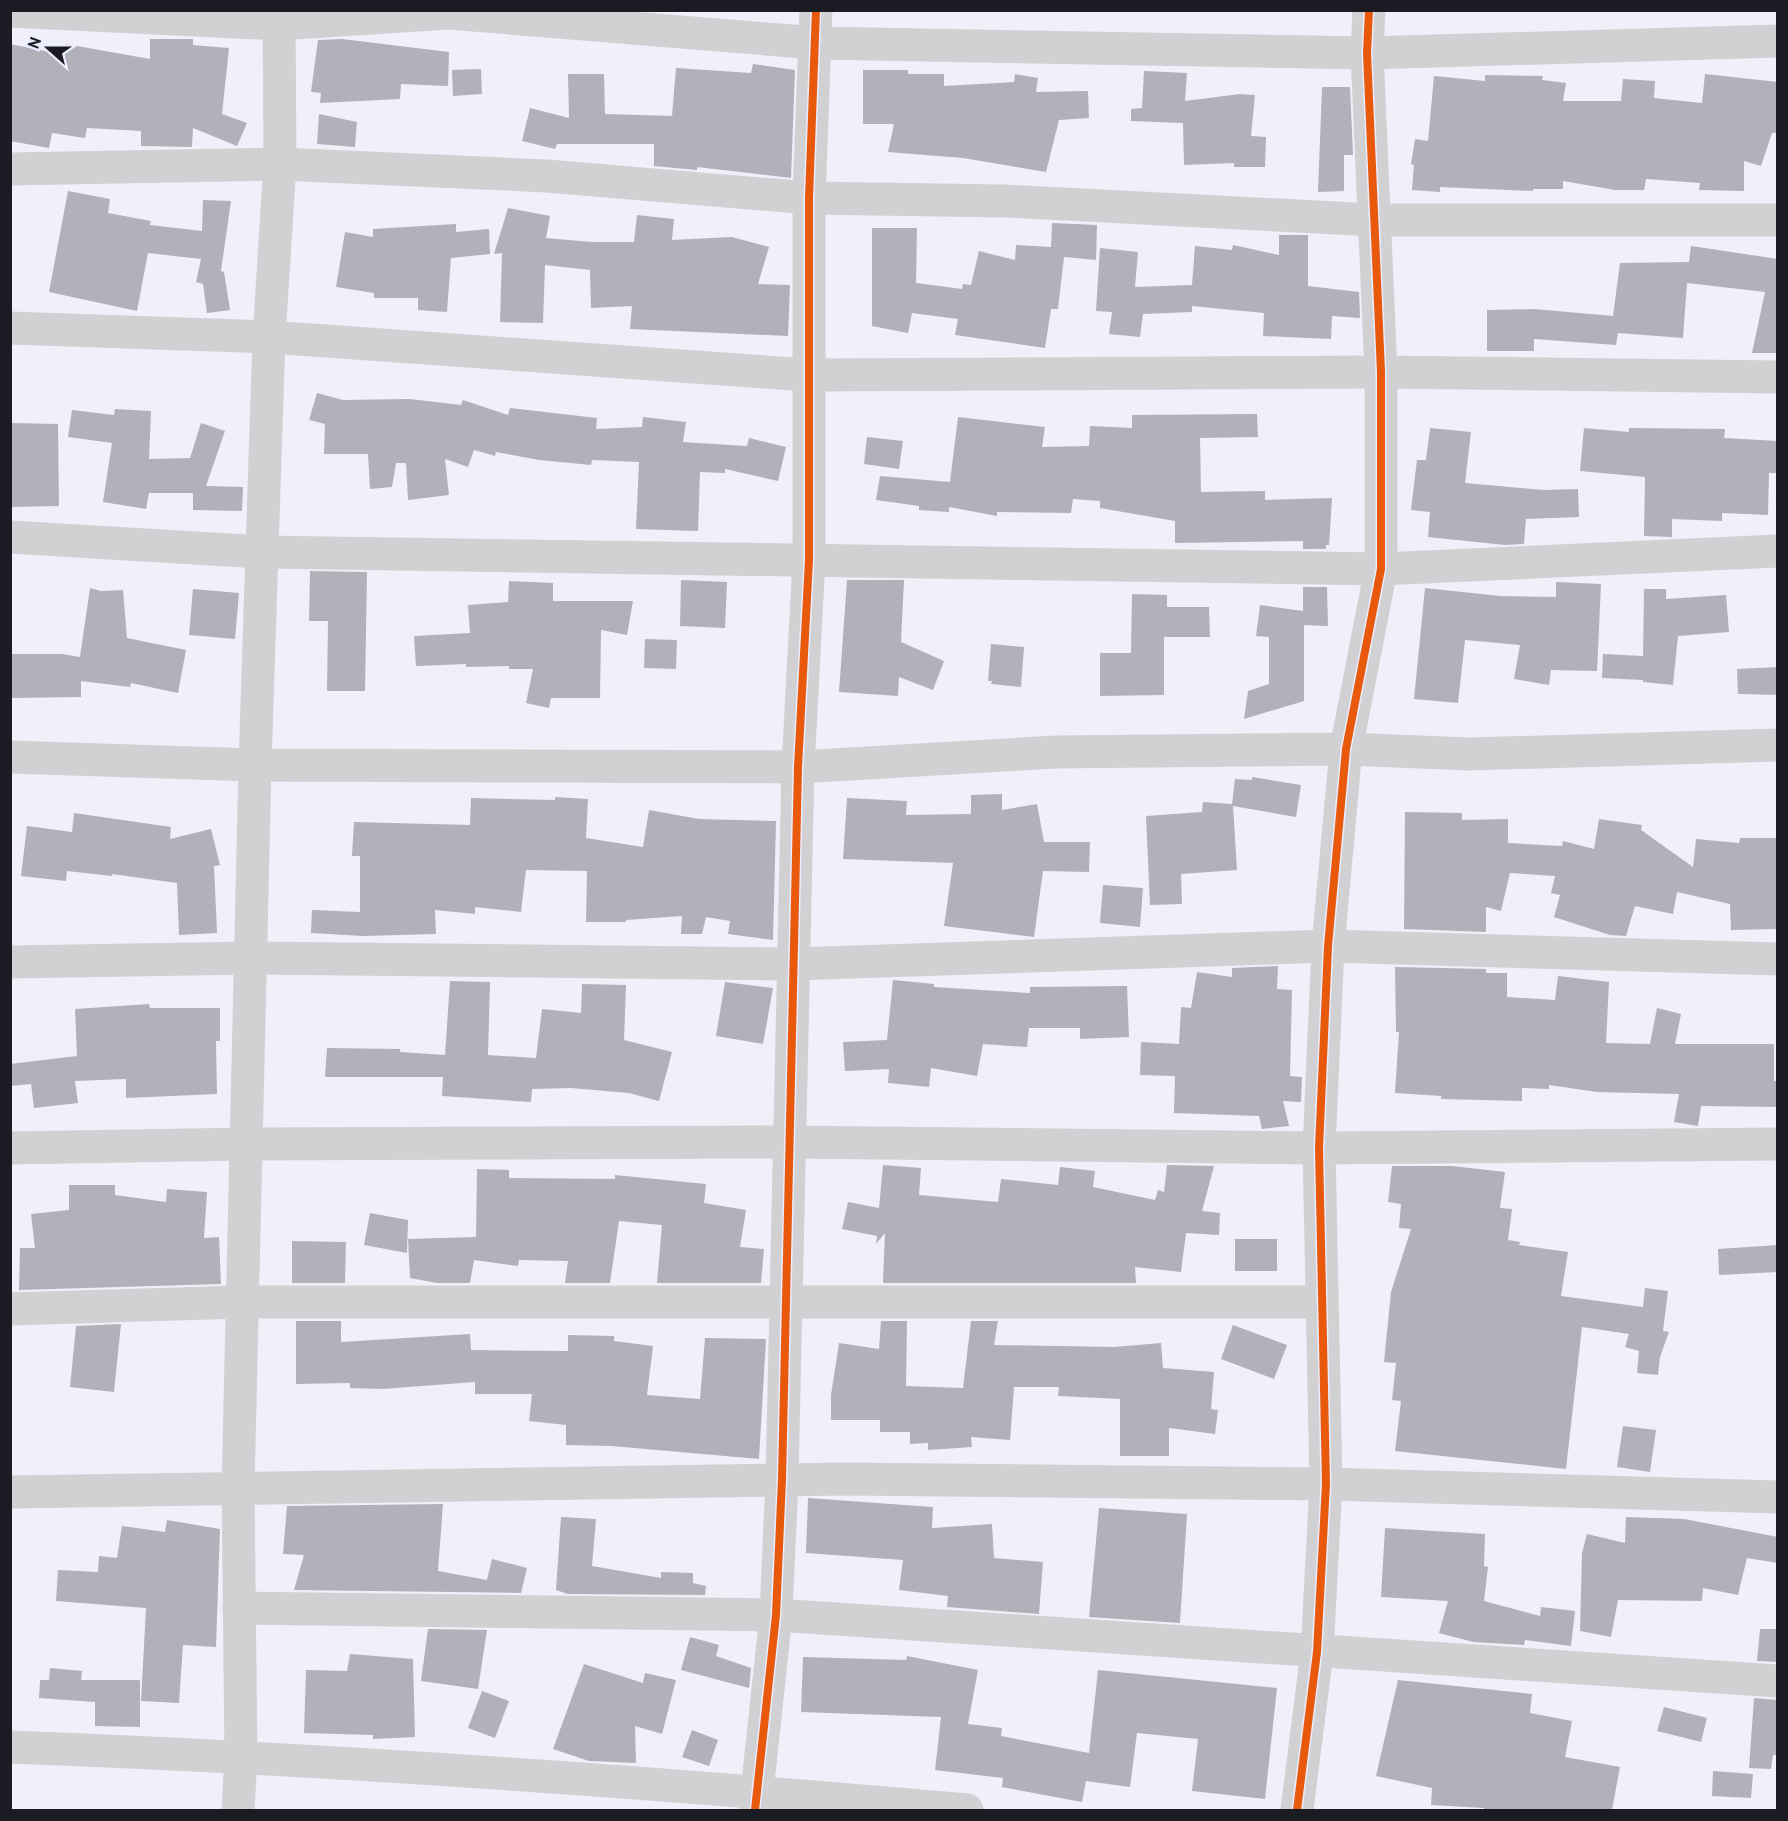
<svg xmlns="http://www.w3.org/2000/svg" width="1788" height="1821" font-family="'PT Sans',sans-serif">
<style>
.building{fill:#b1b1ba}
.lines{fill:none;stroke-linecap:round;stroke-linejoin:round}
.minor{stroke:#d1d1d4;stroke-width:33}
.cycleway-casing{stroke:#ebecfe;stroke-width:11}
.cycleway{stroke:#e8590c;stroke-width:8}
</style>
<rect width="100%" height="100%" fill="#eff0fa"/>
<g class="building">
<path d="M150 39H193V45L229 48 222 114 247 123 237 146 193 128 192 147 141 146V131L87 128 85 138 52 133 49 148 10 141V44L65 55 66 44 150 59Z"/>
<path d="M342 39 449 52 448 86 401 84 400 99 320 103 321 93 311 92 318 40Z"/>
<path d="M753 64 795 70 791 178 697 167V170L654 166V144H557L555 149 522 141 530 108 569 118 568 74H604L605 114 672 116 676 68 751 73Z"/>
<path d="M481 69 482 94 453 96 452 70Z"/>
<path d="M863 70H908V74H944V86L1014 82 1015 74 1038 78 1036 92 1088 91 1089 118 1059 120 1046 172 963 158 888 152 894 124H863Z"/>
<path d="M1144 71 1187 73 1185 101 1240 94 1255 95 1251 136 1266 137 1265 167H1234V163L1184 165 1183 123 1131 121V109L1142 108Z"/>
<path d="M1705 74 1778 82V133H1772L1761 166 1744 161V191L1699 190 1700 183 1646 179 1644 190H1615L1563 181V189H1533V191L1440 187V192L1412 190 1414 165 1411 164 1415 139 1428 141 1434 76 1485 81V75L1543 76 1542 80 1566 83 1563 101H1621L1623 79 1655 81 1654 98 1702 103Z"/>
<path d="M1322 87H1350L1353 155H1344V191L1318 192Z"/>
<path d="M319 114 357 122 355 147 317 144Z"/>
<path d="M68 191 110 199 108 213 151 221 150 225 202 231 203 200 231 201 221 271 224 272 230 310 207 313 203 284 196 282 201 259 148 253 137 311 49 292Z"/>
<path d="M508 208 550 216 546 238 591 242H634L637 215 674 219 672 240 732 237 769 247 758 284 790 285 788 336 630 329 632 306 591 308 590 270 545 265 543 323 500 322 502 253 494 254Z"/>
<path d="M1052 223 1097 225 1096 260 1064 257 1058 309H1051L1045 348 955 335 958 319 912 313 908 333 872 326V228H917L916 283 962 289 963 284 971 285 979 251 1015 260 1016 245 1051 247Z"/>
<path d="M456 224V232L489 229 490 254 451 258 447 312 418 310V298H374V293L336 287 345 232 373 237V229Z"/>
<path d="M1279 235H1308V286L1359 292 1360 318 1332 316 1331 339 1263 336 1264 313 1192 306V312L1143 314 1140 337 1109 334 1112 312 1096 311 1100 248 1138 252 1135 287 1192 285 1195 246 1232 250 1233 245 1279 255Z"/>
<path d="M1691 246 1778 259V353H1752L1765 292 1687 283 1683 338 1618 333 1616 345 1534 339V351H1487V310L1534 309 1613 316 1620 263 1689 262Z"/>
<path d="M317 393 343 400 410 399 461 405 463 400 508 415 510 408 597 418 596 429 642 427 643 417 686 422 683 442 747 446 749 438 786 447 778 481 725 469V473L700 472 698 531 636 529 639 462 592 460 591 465 539 460 496 452 495 456 474 450 468 467 445 459 449 495 408 500 406 463H396L392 487 370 489 368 454H324L325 424 309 420Z"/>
<path d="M115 409 151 411 149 459 190 458 201 423 225 431 206 486 243 487 242 511 193 510V493H149L146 509 103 502 112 443 68 437 72 410 114 415Z"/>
<path d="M1257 414 1258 437 1200 438 1201 492 1265 491V500L1332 498 1329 545H1326V549H1303V541L1175 543V521L1100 508V501L1073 499 1071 513 997 512V516L949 507V512L919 510V506L876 500 880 476 950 482 958 417 1045 427 1042 447 1089 446 1090 426 1132 428V415Z"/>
<path d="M10 423 58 424 59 506 10 507Z"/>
<path d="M1430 428 1471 432 1465 483 1543 490 1578 489 1579 517 1526 519 1524 544 1505 545 1428 537 1430 512 1411 510 1417 460H1426Z"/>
<path d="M1584 428 1629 432V428L1725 429 1724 438 1778 441V473H1769L1768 515 1722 513V521L1672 519V537L1644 536 1645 477 1580 471Z"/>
<path d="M867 437 903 441 899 469 864 464Z"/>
<path d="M310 571 367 572 365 691H327L328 621H309Z"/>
<path d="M681 580 727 582 725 628 680 626Z"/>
<path d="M847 580H904L901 642 944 661 933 690 899 677 898 696 839 692Z"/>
<path d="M509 581 553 583V601H633L627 635 601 630 600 698H551L549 708 526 703 533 669H509V666L466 667V664L416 666 414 636 470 633 468 605 508 602Z"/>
<path d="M1556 582 1601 584 1597 671 1551 670 1549 685 1514 679 1520 645 1465 640 1458 703 1414 699 1425 588 1500 596 1556 597Z"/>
<path d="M1303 587H1327L1328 626 1304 625V701L1244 719 1248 691 1269 684V637L1256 636 1260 605 1303 611Z"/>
<path d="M90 588 101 591 123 590 127 638 186 650 178 693 131 683 130 687 81 681V697L10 698V654H62L80 657Z"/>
<path d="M193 589 239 593 235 639 189 635Z"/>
<path d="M1644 589H1666V599L1726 595 1729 632 1678 636 1673 685 1643 682V680L1602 678 1603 654 1643 656Z"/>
<path d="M1132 594 1167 595V607H1209L1210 637H1164V695L1100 696V653H1131Z"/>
<path d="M645 639 677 640 676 669 644 668Z"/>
<path d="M991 644 1024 647 1021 687 991 684 992 681H988Z"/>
<path d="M1778 667V695L1738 694 1737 669Z"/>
<path d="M1252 777 1301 785 1296 817 1233 806 1237 870 1181 874 1182 904 1150 905 1146 816 1202 812 1203 802 1232 804 1235 779 1252 780Z"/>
<path d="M1002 794V810L1037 804 1044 842H1090L1089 872 1043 871 1034 937 944 926 953 863 843 859 847 798 907 801 906 815 971 814V795Z"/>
<path d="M555 797 588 799 586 838 643 847 649 810 699 819 776 821 773 940 728 934 730 921 706 917 702 934H681L682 916 626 920V922H586L587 871 526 870 521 912 475 907V914L435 910 436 934 363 936 311 933 312 910 360 912V856H352L354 822 470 825 471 798 555 800Z"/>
<path d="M1405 812 1462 813V820L1508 819V843L1562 846 1563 841 1594 849 1599 819 1642 825 1641 830 1693 867 1696 839 1739 843 1740 838H1778V929L1731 930 1730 904 1677 892 1673 914 1635 906 1626 936 1610 935 1554 917 1560 895 1551 893 1555 876 1510 873 1501 911 1486 907V932L1404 929Z"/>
<path d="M74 813 171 827 170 839 211 829 220 865 214 866 217 933 179 935 177 883 112 874V876L67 871 66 881 21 876 27 826 72 832Z"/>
<path d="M1103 885 1143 888 1140 927 1100 923Z"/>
<path d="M1278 966 1277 989 1292 990 1290 1076 1302 1077 1301 1102 1283 1101 1289 1126 1262 1129 1259 1116 1174 1113 1175 1076 1140 1075 1141 1042 1179 1044 1181 1007 1191 1008 1197 972 1232 977V968Z"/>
<path d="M1395 967 1486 969V973H1507V997L1555 1000 1558 976 1609 982 1606 1043 1650 1044 1657 1008 1681 1014 1675 1044H1774V1081H1778V1107L1701 1106 1698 1126 1674 1122 1679 1094 1597 1092 1549 1085V1089L1522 1088V1101L1441 1099V1096L1395 1093 1399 1032H1396Z"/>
<path d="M893 980 934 984V987L1030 993V987L1127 986 1129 1037 1080 1039V1028H1029L1027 1047 983 1044 977 1076 931 1068 929 1087 888 1083 889 1069 845 1071 843 1042 887 1040Z"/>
<path d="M450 981 490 982 488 1055 536 1058 542 1009 581 1013 582 984 626 985 624 1040 672 1052 659 1101 629 1093 571 1088 532 1089 531 1102 442 1096 443 1077H325L327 1048 400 1049V1052L445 1055Z"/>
<path d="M725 982 773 988 763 1044 716 1036Z"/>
<path d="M149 1004 150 1008H220V1041H216L217 1094 126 1098V1079L75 1081 78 1103 34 1108 31 1084 10 1086V1064L77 1056 75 1009Z"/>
<path d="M883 1165 921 1168 919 1195 998 1202 1001 1179 1058 1185 1060 1167 1095 1171 1093 1187 1155 1200 1158 1190 1164 1192 1167 1165 1214 1166 1202 1211 1220 1213 1219 1235 1186 1233 1181 1272 1135 1267 1136 1283H883L885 1233 876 1244 877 1236 842 1229 848 1202 879 1208Z"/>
<path d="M1392 1166H1452L1505 1172 1500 1208 1512 1209 1508 1240 1520 1242 1519 1245 1568 1252 1561 1296 1643 1307 1645 1288 1668 1291 1663 1331 1669 1332 1660 1357 1658 1375 1637 1373 1639 1351 1625 1347 1629 1334 1582 1327 1566 1469 1395 1451 1401 1401 1392 1400 1396 1363 1384 1362 1391 1292 1411 1229 1399 1228 1401 1204 1388 1202Z"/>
<path d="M477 1169 509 1170V1178L615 1179V1175L706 1184 704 1203 746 1210 740 1247 764 1249 761 1283H657L662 1225 619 1221 610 1283H565L568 1261 519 1260 518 1266 474 1260 470 1283H437L410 1278 408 1239 476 1237Z"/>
<path d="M69 1185H115V1195L166 1202 167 1189 207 1192 204 1238 219 1237 221 1284 19 1290 20 1248H35L31 1214 69 1210Z"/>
<path d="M370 1213 408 1220 407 1253 364 1245Z"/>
<rect x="1235" y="1239" width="42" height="32"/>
<path d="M292 1241 346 1242 345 1283H292Z"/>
<path d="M1778 1245V1272L1719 1275 1718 1249Z"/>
<path d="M296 1321H341V1342L470 1334 471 1350 568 1351V1335L614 1336V1341L653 1346 647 1395 700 1399 705 1338 766 1339 759 1459 612 1446 566 1445V1425L529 1421 532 1394H475V1382L382 1389 350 1388V1383L296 1384Z"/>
<path d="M881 1321H907L906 1386 963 1388 971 1321H998L994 1345 1114 1347 1161 1343 1163 1368 1214 1372 1211 1409 1218 1410 1215 1434 1169 1428V1456H1120V1399L1058 1396 1059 1387H1014L1010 1440 971 1437 972 1447 928 1450V1443L910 1444V1432H880V1420H831V1395L839 1343 879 1349Z"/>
<path d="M121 1324 114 1392 70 1387 76 1326Z"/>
<path d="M1233 1325 1287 1345 1274 1379 1221 1359Z"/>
<path d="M1623 1426 1656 1430 1650 1472 1617 1467Z"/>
<path d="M808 1498 933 1507 932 1528 992 1524 994 1558 1043 1562 1039 1614 947 1607 948 1596 899 1590 903 1560 806 1553Z"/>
<path d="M443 1504 438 1571 487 1580 492 1559 527 1568 521 1593 294 1590 304 1555 283 1554 287 1506Z"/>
<path d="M1099 1508 1187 1514 1180 1623 1089 1617Z"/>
<path d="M561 1517 596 1519 592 1566 661 1578V1572L693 1573V1583L706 1586 705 1595 568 1594 556 1590Z"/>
<path d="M1626 1517 1684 1519 1778 1537V1563L1747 1558 1738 1595 1703 1588 1702 1601 1618 1600 1611 1637 1580 1631 1582 1553 1587 1534 1625 1543Z"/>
<path d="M167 1520 220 1529 216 1647 183 1645 179 1703 141 1701 146 1608 56 1601 58 1570 98 1572 99 1556 117 1558 122 1526 165 1532Z"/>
<path d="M1385 1528 1485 1534 1484 1566 1488 1567 1484 1601 1540 1616 1541 1607 1575 1611 1571 1646 1525 1640 1524 1645 1473 1642 1439 1633 1448 1601 1381 1597Z"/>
<path d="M428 1629 487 1630 478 1689 421 1681Z"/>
<path d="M1760 1629H1778V1662L1757 1661Z"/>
<path d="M690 1637 719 1645 716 1656 751 1668 749 1688 681 1670Z"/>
<path d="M350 1654 413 1659 415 1737 373 1739V1735L304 1733 306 1670 347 1671Z"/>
<path d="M907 1656 978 1670 968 1724 1002 1728 1001 1736 1089 1753 1098 1670 1277 1688 1265 1799 1192 1791 1198 1739 1137 1733 1130 1787 1086 1781 1082 1802 1002 1787 1003 1778 935 1770 941 1717 801 1712 803 1657 906 1660Z"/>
<path d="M584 1664 643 1683 645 1673 676 1680 662 1734 635 1726 636 1763 589 1761 553 1749Z"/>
<path d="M50 1668 82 1671 81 1680H140V1727L95 1726V1702L39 1698 40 1680H49Z"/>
<path d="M1398 1680 1532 1694 1530 1713 1572 1721 1565 1757 1620 1767 1612 1810H1484V1808L1431 1805 1432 1788 1376 1776Z"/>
<path d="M482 1691 509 1701 495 1738 468 1728Z"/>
<path d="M1754 1698 1778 1700V1755H1773L1771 1769 1749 1768Z"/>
<path d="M1664 1707 1707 1718 1701 1742 1657 1731Z"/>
<path d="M692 1730 718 1740 709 1766 682 1757Z"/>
<path d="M1713 1771 1753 1774 1751 1798 1712 1796Z"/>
</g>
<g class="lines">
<g class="minor">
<path d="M10 11 279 24 448 13 816 43 1367 53 1778 41"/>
<path d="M10 169 280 164 547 176 809 198 1005 201 1375 220H1778"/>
<path d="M10 328 269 337 808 375 1381 372 1778 377"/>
<path d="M10 537 262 552 1381 569 1778 551"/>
<path d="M10 757 255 765 798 767 1056 752 1346 749 1469 754 1778 745"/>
<path d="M10 962 252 958 793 964 1328 946 1778 959"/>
<path d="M10 1148 247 1144 788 1142 1319 1148 1778 1144"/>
<path d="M10 1309 243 1302H1322"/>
<path d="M10 1492 845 1479 1326 1484 1778 1497"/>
<path d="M239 1608 776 1615 1778 1681"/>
<path d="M10 1747C330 1759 649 1782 967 1810"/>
<path d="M238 1810 241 1758 238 1488 255 765 269 337 280 164 279 10"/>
<path d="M755 1810 776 1615 782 1479 798 767 809 560V198L816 10"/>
<path d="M1297 1810 1317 1652 1326 1484 1319 1148 1328 946 1346 749 1381 569V372L1367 53 1369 10"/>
</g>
<defs>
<g id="cycleway">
<path d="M755 1810 776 1615 782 1479 798 767 809 560V198L816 10"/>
<path d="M1297 1810 1317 1652 1326 1484 1319 1148 1328 946 1346 749 1381 569V372L1367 53 1369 10"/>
</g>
</defs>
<use href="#cycleway" class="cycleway-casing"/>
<use href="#cycleway" class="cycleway"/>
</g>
<rect width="1788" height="1821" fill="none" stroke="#1b1b23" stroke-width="24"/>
<g transform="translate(48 48) rotate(291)" stroke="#ebecfe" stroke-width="4.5" paint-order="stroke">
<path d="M0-4.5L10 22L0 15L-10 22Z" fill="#1b1b23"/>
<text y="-9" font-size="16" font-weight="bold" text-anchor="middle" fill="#1b1b23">N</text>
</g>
</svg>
